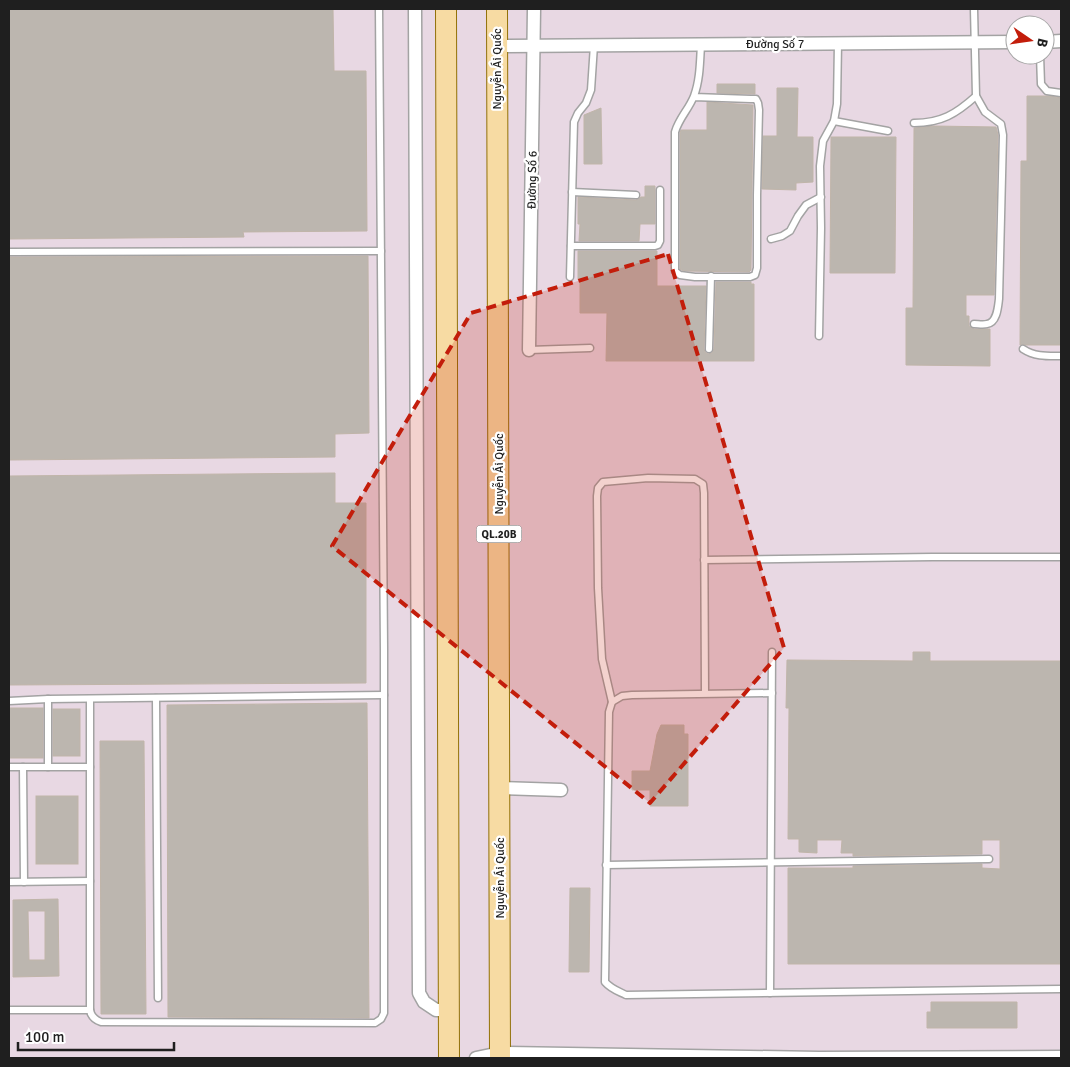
<svg xmlns="http://www.w3.org/2000/svg" width="1070" height="1067" font-family="Signika,sans-serif">
<style>
.industrial{fill:#e8d8e3;fill-rule:evenodd}
.building{fill:#bcb6af;stroke:#c0b5a9;fill-rule:evenodd}
.lines{fill:none;stroke-linecap:round;stroke-linejoin:round}
.service-casing{stroke:#a3a3a3;stroke-width:9}
.minor-casing{stroke:#a3a3a3;stroke-width:15}
.primary-casing{stroke:#927108;stroke-width:22}
.service{stroke:#fff;stroke-width:6}
.minor{stroke:#fff;stroke-width:12}
.primary{stroke:#f7dba3;stroke-width:20}
.marked{fill:#c31d0b;fill-opacity:0.2;stroke:#c31d0b;stroke-width:4;stroke-dasharray:10 6;stroke-linejoin:round}
.labels{text-anchor:middle;stroke-width:4.5;stroke-linejoin:round;paint-order:stroke}
.shield{fill:#fff;stroke:#626262;stroke-width:1}
.shield-label{font-size:11px;font-weight:bold;fill:#1f1f1f}
.street-label{font-size:12px;fill:#1f1f1f;stroke:#fff}
</style>
<rect width="100%" height="100%" fill="#efede6"/>
<path class="industrial" d="M9 9H1061V1058H9ZM1015 25H1045V55H1015Z"/>
<g class="building">
<path d="M9 9H333L334 71H366L367 231 243 232 244 237 9 239Z"/>
<path d="M717 84H755V94L717 93Z"/>
<path d="M777 88H798L797 137H813V182L796 183V190L762 189 763 136H777Z"/>
<path d="M1027 96H1050L1061 98V345H1020L1021 161H1027Z"/>
<path d="M707 102 753 105 751 270 749 272 684 271 680 269V133L681 130H707Z"/>
<path d="M601 108 602 164H584V115Z"/>
<path d="M934 126 996 127 998 135 994 295H966V316H969V326L974 329H990V366L906 365V308H913L914 128Z"/>
<path d="M831 137H896L895 273H830Z"/>
<path d="M645 186H655V224H640L639 241H579L580 224H578V197L636 200 641 197H645Z"/>
<path d="M578 251H657V286H706L704 349 705 352 708 354 712 353 714 349 716 282H751V284H754V361H606L607 313H580V280H578Z"/>
<path d="M368 256 369 433 335 434V457L9 460V257Z"/>
<path d="M335 473V503H366V683L9 685V476Z"/>
<path d="M913 652H930V661H1061V964H788V868H853V866L982 864V868L1000 869V840H982V854L853 856V853H841L842 840H817V853L799 852V839H788L789 708H786L787 660 913 661Z"/>
<path d="M367 703 369 1018 168 1017 167 705Z"/>
<rect x="9" y="708" width="34" height="50"/>
<rect x="53" y="709" width="27" height="47"/>
<path d="M661 725H684V734H688V806H650V790H632V771H650L657 734Z"/>
<path d="M100 741H144L146 1014H101Z"/>
<rect x="36" y="796" width="42" height="68"/>
<path d="M570 888H590L589 972H569Z"/>
<path d="M58 899 59 976 13 977V900ZM28 911H45V960H29Z"/>
<path d="M931 1002H1017V1028H927V1012H931Z"/>
</g>
<g class="lines">
<defs>
<g id="service">
<path d="M1040 55 1041 84 1047 91 1061 93"/>
<path d="M694 97 751 99H756L758 103 759 110 757 195V268L755 275 750 277H695L680 275 675 271V132C679 118 689 109 694 96 700 80 700 62 701 44"/>
<path d="M834 121 888 131"/>
<path d="M914 123C941 123 956 114 976 96"/>
<path d="M572 192 636 195"/>
<path d="M771 239 782 236 790 231 798 216 806 205 821 197"/>
<path d="M571 246H655L658 245 660 241V190"/>
<path d="M9 252 381 251"/>
<path d="M570 277 574 122 578 113 586 103 591 90 594 45"/>
<path d="M974 324C978 324 983 325 987 324 997 323 998 307 999 299L1003 135 1001 124 985 112 976 96 974 9"/>
<path d="M819 336 821 228 820 166 823 141 834 121 837 104 838 43"/>
<path d="M709 349 711 276"/>
<path d="M1023 349C1035 357 1048 356 1061 356"/>
<path d="M529 350 590 348"/>
<path d="M704 560 932 557H1061"/>
<path d="M772 693 632 695 622 696 612 702 609 712 605 982C611 989 618 991 626 995L1061 989"/>
<path d="M156 698 158 998"/>
<path d="M90 699V1010C91 1017 95 1020 101 1022L375 1023 381 1019 384 1013V650L379 9"/>
<path d="M9 701 48 699 384 695"/>
<path d="M612 702 602 659 598 588 597 496 598 488 603 482 648 478 695 479 703 484 704 493 705 693"/>
<path d="M9 767H90"/>
<path d="M23 767 24 882"/>
<path d="M48 767V699"/>
<path d="M606 865 989 859"/>
<path d="M9 882 90 881"/>
<path d="M770 993 772 652"/>
<path d="M9 1010H90"/>
</g>
<g id="minor">
<path d="M415 9 419 993 424 1002 436 1010H449"/>
<path d="M1045 42 1061 41"/>
<path d="M497 46 1015 42"/>
<path d="M529 350 534 9"/>
<path d="M499 788 561 790"/>
<path d="M476 1058 500 1053 819 1058 1061 1057"/>
</g>
<g id="primary">
<path d="M446 9 449 1058"/>
<path d="M497 9 500 1058"/>
</g>
</defs>
<use href="#service" class="service-casing"/>
<use href="#minor" class="minor-casing"/>
<use href="#primary" class="primary-casing"/>
<use href="#service" class="service"/>
<use href="#minor" class="minor"/>
<use href="#primary" class="primary"/>
</g>
<path class="marked" d="M668 254 784 648 650 803 332 546 471 313Z"/>
<g class="labels">
<rect class="shield" x="476.5" y="525.5" width="45" height="17" rx="4"/>
<g class="shield-label">
<text x="499" y="538">QL.20B</text>
</g>
<g class="street-label">
<text x="775" y="48">Đường Số 7</text>
<text transform="translate(497 69) rotate(-90)" y="4">Nguyễn Ái Quốc</text>
<text transform="translate(532 180) rotate(-89)" y="4">Đường Số 6</text>
<text transform="translate(499 474) rotate(-90)" y="4">Nguyễn Ái Quốc</text>
<text transform="translate(500 878) rotate(-90)" y="4">Nguyễn Ái Quốc</text>
</g>
</g>
<rect width="1070" height="1067" fill="none" stroke="#1f1f1f" stroke-width="20"/>
<g transform="translate(1030 40) rotate(103)"><circle r="24" fill="#ffffff" stroke="#a5a5a5"/>
<path d="M0-4L9 19L0 12L-9 19Z" fill="#c31d0b"/>
<text y="-8" font-size="14" font-weight="bold" text-anchor="middle" fill="#1f1f1f">B</text>
</g>
<path d="M18 1042v8h156v-8" fill="none" stroke="#1f1f1f" stroke-width="2.5"/>
<text x="25" y="1042" font-size="15" fill="#1f1f1f" stroke="#ffffff" stroke-width="4" paint-order="stroke">100 m</text>
</svg>
